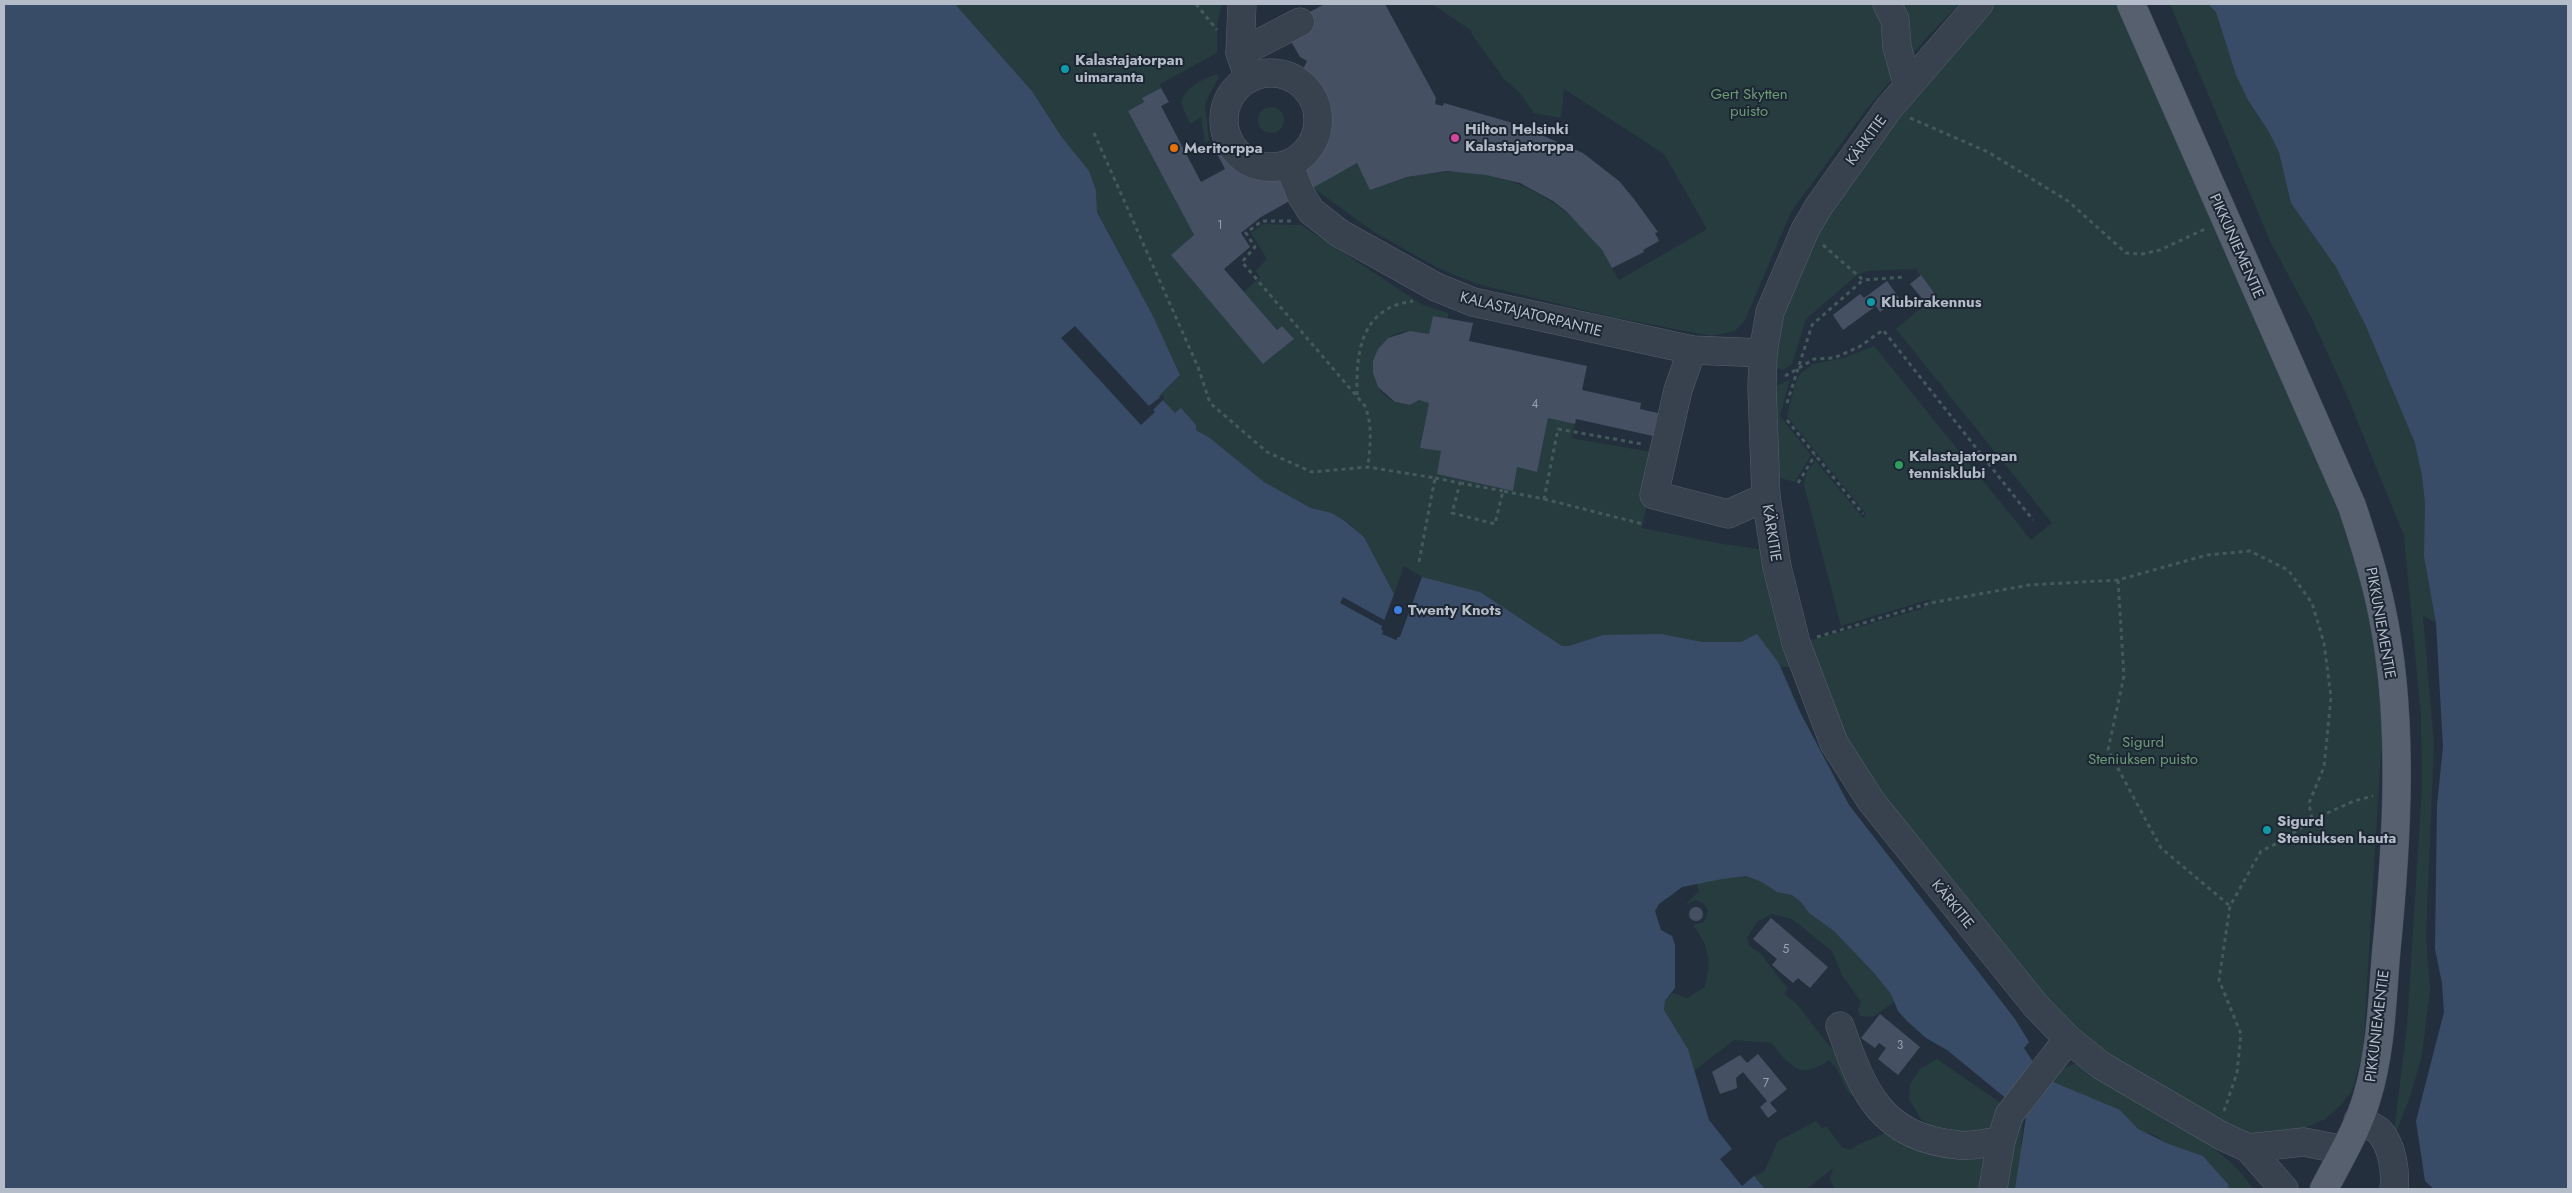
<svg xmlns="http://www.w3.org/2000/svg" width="2572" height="1193" font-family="Jost,sans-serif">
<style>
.green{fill:#263c3f}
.water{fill:#394c67}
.pier{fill:#242f3e}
.building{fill:#455162}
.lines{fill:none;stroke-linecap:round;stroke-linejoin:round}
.minor-casing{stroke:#565f6c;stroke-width:29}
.major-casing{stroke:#414a57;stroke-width:29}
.path{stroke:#44595c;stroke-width:3;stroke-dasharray:4 4;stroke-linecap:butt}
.minor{stroke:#38414e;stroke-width:28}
.major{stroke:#56606e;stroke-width:28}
.culture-dot{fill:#0f9aa8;stroke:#1d2633;stroke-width:2}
.hotel-dot{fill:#d1479c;stroke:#1d2633;stroke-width:2}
.food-dot{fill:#e8710a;stroke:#1d2633;stroke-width:2}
.leisure-dot{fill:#2e9e5b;stroke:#1d2633;stroke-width:2}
.shop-dot{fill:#3f7fe0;stroke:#1d2633;stroke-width:2}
.labels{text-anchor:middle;stroke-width:4;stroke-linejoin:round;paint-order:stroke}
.number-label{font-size:12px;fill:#98a1af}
.poi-label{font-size:15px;font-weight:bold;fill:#b4bcc9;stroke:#1d2633;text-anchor:start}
.park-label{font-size:15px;fill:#6b9a76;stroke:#1d2633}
.street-label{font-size:15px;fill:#b4bcc9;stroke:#1d2633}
</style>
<rect width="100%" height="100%" fill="#242f3e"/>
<g class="green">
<path d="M955 4H1222L1217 26V53L1160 84 1161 88 1142 98 1144 102 1128 111 1194 235 1171 255 1264 364 1293 339 1282 326 1277 330 1244 292 1260 277 1255 271 1267 259 1251 233 1263 224 1301 225 1423 305 1448 313V319L1433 316 1429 334C1419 332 1408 330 1398 333 1367 344 1365 389 1395 402 1399 404 1406 404 1410 405L1419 400 1429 403 1420 448 1441 451 1438 474 1512 491 1517 467 1537 471 1548 418 1575 424 1571 438 1657 453 1642 528 1723 544 1767 550 1791 664 1789 667H1781L1800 712 1849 805 2015 1019 2004 1017 1495 688 1398 637H1400L1422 577 1404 566 1394 594 1364 537 1346 521 1332 513 1311 508 1264 482 1210 438 1196 430 1181 409 1175 414 1159 396 1180 375 1153 316 1097 211 1096 190 1089 172 1061 136 1032 91Z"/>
<path d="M1432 4H1959L1927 37 1865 111 1791 212 1745 320 1735 331 1711 336 1612 317 1477 284 1438 268 1374 232 1312 187 1357 163 1371 190C1452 155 1534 171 1593 238 1604 251 1610 267 1619 280L1707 229 1664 154 1564 89 1561 118 1534 113 1520 93 1504 79 1471 33 1472 31Z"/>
<path d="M1982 4H2115L2335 493 2365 580 2376 656 2382 735 2363 1052 2352 1091 2340 1106 2325 1119 2303 1129 2246 1135 2069 1033 1870 785 1798 644 1921 609 1931 599 1841 626 1804 485 1806 474 1815 460 1863 518 1866 514 1787 416 1794 387 1799 375 1813 364 1844 358 1874 346 2031 540 2052 523 1896 329 1937 295 1915 269 1867 271 1856 276 1806 319 1792 364 1783 370 1773 367 1775 345 1804 242Z"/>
<path d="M2170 4H2235L2430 314 2436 623 2423 616 2434 744 2426 936 2430 991 2422 1056 2410 1097 2393 1140 2407 1026 2422 787 2421 717 2404 536 2348 398 2312 319 2270 241Z"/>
<path d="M1216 74 1219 77 1205 103 1209 141 1205 143 1201 117 1190 124 1181 103C1187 85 1200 81 1216 74Z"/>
<circle cx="1271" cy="120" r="13"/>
<path d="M1790 379 1780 416 1811 455 1795 482 1772 476 1775 387Z"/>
<path d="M1673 863 1816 889 1926 1038 1907 1021 1894 1002 1873 1017 1860 1016 1858 1009 1861 1002 1842 975 1832 951 1792 919 1772 914 1757 922 1747 938 1749 946 1761 954 1788 989 1784 994 1796 1003 1827 1043 1852 1069 1865 1100C1842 1100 1845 1072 1829 1060 1799 1081 1791 1066 1771 1043L1734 1040 1694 1071 1688 1049 1664 1010 1665 1001 1673 993 1687 998 1705 987C1711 958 1710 949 1693 925L1704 922 1708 911 1704 904 1696 900 1685 905 1699 891 1697 884 1682 887 1667 899Z"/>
<path d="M1937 1059 2005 1106 1990 1131 1950 1137 1922 1120 1909 1099 1910 1084 1920 1069Z"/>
<path d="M2075 1064H2083C2130 1094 2225 1143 2253 1189H2229L2228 1184 2203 1156 2169 1144 2152 1134 2074 1123 2049 1077 2063 1068Z"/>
<path d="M2024 1113 2021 1144 2038 1189H2002L2007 1157Z"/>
<path d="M1816 1121 1822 1128 1826 1126 1842 1147 1850 1150C1861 1141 1873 1140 1885 1133L1993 1152 1986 1189H1835L1830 1179 1833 1168 1807 1189H1765L1754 1176 1764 1172 1778 1141Z"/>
</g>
<g class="water">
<path d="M4 4H955L1032 91 1061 136 1089 171 1096 190 1097 212 1153 316 1180 375 1159 396 1175 413 1181 408 1196 425V430L1210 438 1264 482 1311 508 1332 513 1345 521 1364 537 1394 594 1381 629 1383 631 1382 634 1396 640 1398 637H1400L1422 577 1480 592 1562 646H1569L1603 635 1661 634 1702 642H1741L1757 634 1778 662 1800 712 1849 805 2015 1019 2029 1042 2024 1048 2033 1062 2051 1081 2120 1110 2138 1129 2169 1144 2203 1156 2228 1184 2229 1189H2015L2026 1117 2024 1113 1947 1050 1926 1038 1907 1021 1898 1011 1891 994 1874 973 1834 931 1809 913 1801 902 1792 895 1777 892 1762 882 1746 876 1722 879 1682 887 1659 904 1655 911 1661 930 1672 936 1675 945V988L1665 1001 1664 1010 1688 1049 1709 1120 1732 1149 1720 1159 1742 1186 1754 1176 1765 1189H4Z"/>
<path d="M2208 4H2568V1189H2434L2425 1181 2416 1121 2444 1012 2442 983 2435 949 2437 805 2443 747 2436 623 2424 556 2425 503 2422 476 2415 443 2365 324 2336 267 2291 203 2279 152 2269 132 2248 100 2236 75 2216 12Z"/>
</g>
<g class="pier">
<path d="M1075 326 1149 406 1163 395 1164 399 1153 410 1155 412 1141 425 1061 338Z"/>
<path d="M1343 597 1386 621 1384 627 1340 603Z"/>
</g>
<g class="building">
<path d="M1325 4H1385L1436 98 1435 104 1443 106 1444 103 1516 124 1583 153 1619 181 1634 199 1658 232 1655 233 1659 241 1643 250 1644 252 1612 268 1602 250 1567 212 1553 201 1520 183 1486 175 1447 171 1407 177 1370 190 1357 163 1261 217 1241 233 1250 247 1224 269 1277 330 1282 326 1294 339 1263 364 1171 255 1194 235 1128 111 1144 102 1142 98 1161 88 1169 102 1161 106 1201 182 1225 169 1215 150 1223 145 1229 157 1239 167 1260 178 1281 179 1299 172 1320 150 1327 129V116L1319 93 1312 83 1300 75 1307 61 1300 57 1288 36 1298 18Z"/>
<path d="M1921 275 1935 294 1925 302 1910 284Z"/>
<path d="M1887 281 1899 298 1880 312 1876 306 1843 330 1833 315 1860 294 1864 298Z"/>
<path d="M1433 316 1473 323 1469 341 1587 366 1582 390 1641 403 1640 409 1658 413 1653 436 1576 419 1575 424 1548 418 1537 472 1517 467 1513 491 1437 474 1441 451 1420 448 1429 403 1419 400 1410 405 1395 402 1378 387 1373 373V361L1378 349 1388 338 1410 331 1429 334Z"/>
<circle cx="1696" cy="914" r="7"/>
<path d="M1771 918 1828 967 1810 988 1798 978 1793 983 1772 965 1777 959 1753 939Z"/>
<path d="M1880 1014 1920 1047 1898 1075 1878 1059 1886 1048 1879 1043 1875 1048 1861 1038Z"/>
<path d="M1758 1054 1787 1089 1770 1103 1777 1111 1768 1118 1760 1107 1767 1101 1743 1072 1736 1078 1737 1088 1720 1094 1712 1072 1740 1055 1747 1063Z"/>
</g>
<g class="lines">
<defs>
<g id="minor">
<path d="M1242 4 1240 53 1249 78"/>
<path d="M1887 4 1895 20 1897 47 1908 86"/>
<path d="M1979 4 1889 108 1819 206 1805 230 1770 312 1763 353 1762 388 1766 497 1777 567 1796 643 1834 743 1871 801 2036 1006 2068 1039 2102 1066 2222 1136 2248 1148 2284 1189"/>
<path d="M1240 53 1300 22"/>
<circle cx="1271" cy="120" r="47"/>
<path d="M1289 165 1301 195 1311 211 1339 233 1436 287 1473 302 1692 350 1763 353"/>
<path d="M1692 350 1678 390 1654 495 1728 514 1766 497"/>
<path d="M1840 1026C1863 1091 1880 1138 1959 1145 1972 1147 1988 1142 2001 1141"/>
<path d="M2358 1120C2364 1124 2375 1127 2380 1132 2392 1146 2396 1171 2394 1189"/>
<path d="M2248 1148 2304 1142 2344 1150"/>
<path d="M1993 1189 2001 1141 2009 1115 2068 1039"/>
</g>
<path id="major" d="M2131 4 2352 506C2363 539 2374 573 2381 607 2405 717 2397 843 2386 954 2382 1002 2381 1051 2367 1097 2358 1129 2339 1160 2324 1189"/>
</defs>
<use href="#minor" class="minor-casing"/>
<use href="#major" class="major-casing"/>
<g class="path">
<path d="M1196 4 1217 30"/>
<path d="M1910 118 1988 152 2068 201 2126 253 2142 254 2160 250 2205 229"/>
<path d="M1094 133 1198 367 1210 403 1267 452 1312 472 1368 467 1435 478 1419 562"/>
<path d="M1291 221H1262L1246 233 1255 247 1242 262 1365 406C1373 426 1370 446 1368 467"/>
<path d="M1823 245 1863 280 1905 277"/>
<path d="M1785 376 1814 359 1834 358 1859 347 1883 330 2033 520"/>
<path d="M1357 395C1356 353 1360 308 1413 301"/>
<path d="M1787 403 1812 325 1863 280"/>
<path d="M1787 420 1863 514"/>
<path d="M1435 478 1460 483 1452 513 1495 524 1503 491 1544 499 1558 429 1642 444"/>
<path d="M1460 483 1503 491"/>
<path d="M1798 483 1815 455"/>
<path d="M1544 499 1643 524"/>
<path d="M2118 580 2124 676 2108 750 2161 848 2230 906"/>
<path d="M1817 637 1930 603 2029 585 2118 580 2207 555 2250 551 2288 570 2312 603 2324 643 2331 697 2324 767 2309 803 2312 820"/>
<path d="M2224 1111 2237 1073 2241 1034 2219 980 2230 906 2261 851 2282 841 2312 820 2354 801 2373 796"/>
</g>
<use href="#minor" class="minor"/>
<use href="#major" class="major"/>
</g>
<g class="culture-dot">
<circle cx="1065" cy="69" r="5"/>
<circle cx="1871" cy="302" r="5"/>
<circle cx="2267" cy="830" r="5"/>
</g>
<circle class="hotel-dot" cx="1455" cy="138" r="5"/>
<circle class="food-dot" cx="1174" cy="148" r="5"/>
<circle class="leisure-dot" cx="1899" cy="465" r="5"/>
<circle class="shop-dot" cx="1398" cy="610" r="5"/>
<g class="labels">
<g class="number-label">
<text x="1220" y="229">1</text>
<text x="1535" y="408">4</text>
<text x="1786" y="953">5</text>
<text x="1900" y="1049">3</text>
<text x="1766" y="1087">7</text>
</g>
<g class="poi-label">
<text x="1075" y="65">Kalastajatorpan<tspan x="1075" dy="17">uimaranta</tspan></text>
<text x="1465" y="134">Hilton Helsinki<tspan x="1465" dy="17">Kalastajatorppa</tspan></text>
<text x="1184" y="153">Meritorppa</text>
<text x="1881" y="307">Klubirakennus</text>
<text x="1909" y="461">Kalastajatorpan<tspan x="1909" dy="17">tennisklubi</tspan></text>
<text x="1408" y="615">Twenty Knots</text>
<text x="2277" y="826">Sigurd<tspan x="2277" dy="17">Steniuksen hauta</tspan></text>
</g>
<g class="park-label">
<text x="1749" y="99">Gert Skytten<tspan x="1749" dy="17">puisto</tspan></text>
<text x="2143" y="747">Sigurd<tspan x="2143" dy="17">Steniuksen puisto</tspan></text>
</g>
<g class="street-label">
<text transform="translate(1866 140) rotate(-54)" y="5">KÄRKITIE</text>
<text transform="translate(2237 246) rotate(66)" y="5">PIKKUNIEMENTIE</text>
<text transform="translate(1531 314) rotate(14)" y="5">KALASTAJATORPANTIE</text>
<text transform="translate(1772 533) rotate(81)" y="5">KÄRKITIE</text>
<text transform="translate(2381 623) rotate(80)" y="5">PIKKUNIEMENTIE</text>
<text transform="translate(1953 904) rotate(51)" y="5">KÄRKITIE</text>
<text transform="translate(2377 1026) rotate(-83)" y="5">PIKKUNIEMENTIE</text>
</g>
</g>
<rect width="2572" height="1193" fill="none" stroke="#b4bcc9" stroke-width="10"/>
</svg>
